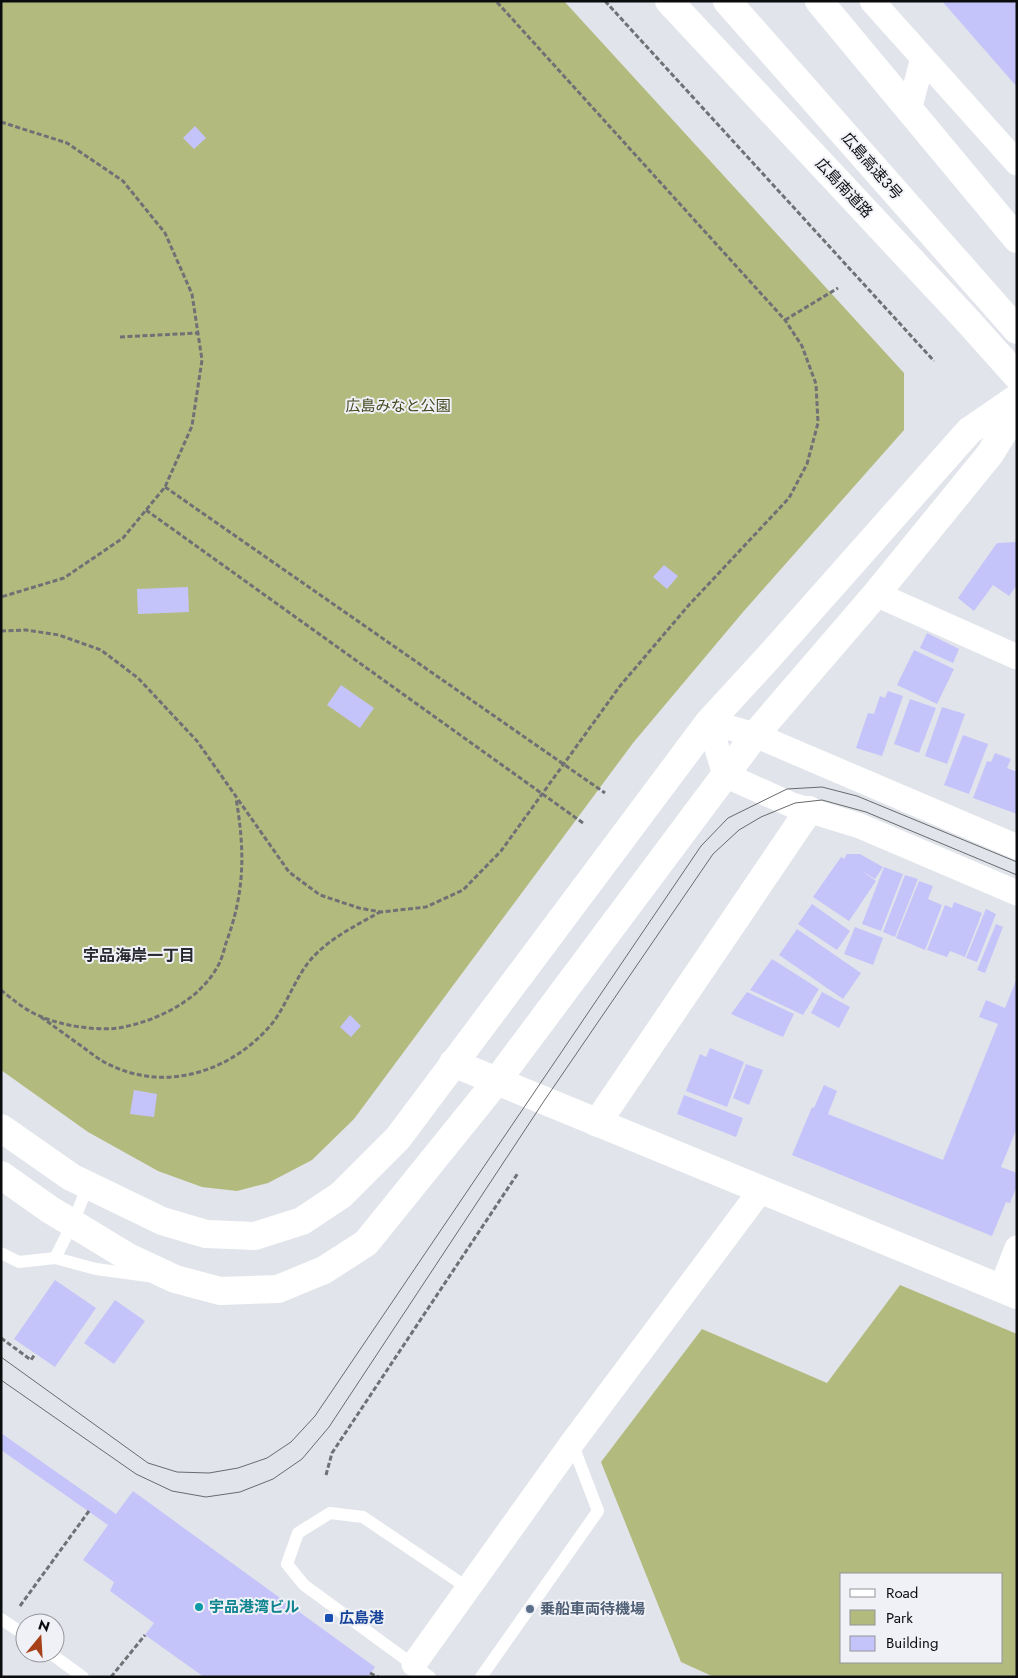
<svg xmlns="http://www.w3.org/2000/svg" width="1018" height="1678" font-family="Jost,'Noto Sans JP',sans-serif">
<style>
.green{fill:#b3ba7e;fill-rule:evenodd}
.building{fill:#c5c4fa}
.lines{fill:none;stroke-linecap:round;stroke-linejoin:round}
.path{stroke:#6f7175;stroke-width:3;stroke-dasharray:5 2.5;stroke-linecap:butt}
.service{stroke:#fff;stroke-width:12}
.minor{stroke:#fff;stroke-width:25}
.tertiary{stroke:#fff;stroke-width:28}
.trunk{stroke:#fff;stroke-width:28}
.motorway{stroke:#fff;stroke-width:28}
.tram{stroke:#686a6e;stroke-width:1}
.culture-dot{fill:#0f9aa8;stroke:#eff1f7;stroke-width:2}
.service-dot{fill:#5c6f8a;stroke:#eff1f7;stroke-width:2}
.transit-dot{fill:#1a4fb4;stroke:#eff1f7;stroke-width:2}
.labels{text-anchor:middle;stroke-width:4;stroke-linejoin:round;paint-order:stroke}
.street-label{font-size:15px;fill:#0b0c0e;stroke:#eff1f7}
.park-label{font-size:15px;fill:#464920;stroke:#eff1f7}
.culture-label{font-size:15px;font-weight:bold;fill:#0d838f;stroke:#eff1f7;text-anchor:start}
.service-label{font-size:15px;font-weight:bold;fill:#4e5e75;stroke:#eff1f7;text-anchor:start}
.transit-label{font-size:15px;font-weight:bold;fill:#164399;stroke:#eff1f7;text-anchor:start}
.neighbourhood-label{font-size:16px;font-weight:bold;fill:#27292e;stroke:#eff1f7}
</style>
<rect width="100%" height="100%" fill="#e1e4ea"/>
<g class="green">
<path d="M1 1H564L904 373V430L743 612 633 743 354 1119 312 1160 268 1183 237 1191 202 1187 158 1171 88 1132 1 1070Z"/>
<path d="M900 1285 1017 1334V1677H714L681 1662 601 1462 702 1329 827 1383ZM842 1574H1002V1662H842Z"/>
</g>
<g class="building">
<path d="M942 1H1017V87Z"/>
<path d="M195 126 206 138 194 149 183 138Z"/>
<path d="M1017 542V585L1009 596 993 585 974 611 958 598 997 543Z"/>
<path d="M664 565 678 576 667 589 653 577Z"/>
<path d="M188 587 189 612 138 614 137 589Z"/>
<path d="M927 633 959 649 953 663 920 648Z"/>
<path d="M914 650 954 669 937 704 897 685Z"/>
<path d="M341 685 374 708 360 728 327 705Z"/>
<path d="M888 691 903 696 882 756 856 748 868 713 874 714 880 696 885 698Z"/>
<path d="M910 699 936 708 919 753 894 744Z"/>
<path d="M942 707 965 714 947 764 925 756Z"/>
<path d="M963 735 988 744 969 794 944 785Z"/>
<path d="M995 753 1011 759 1007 768 1017 772V814L973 798 987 761 991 762Z"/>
<path d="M847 854H860L883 867 875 879 862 871 876 881 849 921 813 897 841 857 844 859Z"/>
<path d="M884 867 903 874 881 931 862 924Z"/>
<path d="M905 875 918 879 895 937 883 932Z"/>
<path d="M919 881 933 886 928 899 942 905 925 950 911 944 928 901 911 944 896 938Z"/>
<path d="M954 902 982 913 965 957 950 951 947 957 927 950 945 905 952 908Z"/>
<path d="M812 904 850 931 837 950 798 924Z"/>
<path d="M986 909 996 914 977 962 966 958Z"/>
<path d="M996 924 1003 927 985 973 977 970Z"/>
<path d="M855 927 883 938 873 965 844 954Z"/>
<path d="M797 929 861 973 843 999 779 955Z"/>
<path d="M772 959 819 989 803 1015 750 990Z"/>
<path d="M1017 978V1128L1001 1167 1017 1173V1186L1010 1203 1006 1202 992 1236 792 1155 812 1107 814 1108 824 1085 837 1091 828 1114 943 1160 998 1024 979 1017 986 1000 1005 1008Z"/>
<path d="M747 992 794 1014 783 1037 731 1014Z"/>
<path d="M822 992 850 1007 839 1028 811 1013Z"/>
<path d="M350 1015 361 1026 351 1037 340 1027Z"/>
<path d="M710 1048 744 1062 727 1107 686 1091 700 1054 706 1057Z"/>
<path d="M746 1064 763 1070 749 1105 733 1098Z"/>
<path d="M134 1090 157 1094 154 1117 130 1114Z"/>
<path d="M684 1095 743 1118 736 1137 677 1114Z"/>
<path d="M55 1280 96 1308 55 1367 14 1339Z"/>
<path d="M115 1300 145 1321 114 1364 84 1343Z"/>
<path d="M1 1433 116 1514 133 1491 375 1667 368 1677H204L145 1635 154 1623 110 1591 114 1582 83 1560 108 1525 1 1450Z"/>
</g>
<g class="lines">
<g class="path">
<path d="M605 1 934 361"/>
<path d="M1 122 67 143 123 181 165 233 192 294 202 360 192 426 165 487 123 538 64 578 1 597"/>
<path d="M785 320 838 288"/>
<path d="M120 337 198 333"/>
<path d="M165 487 605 793"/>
<path d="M146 510 583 823"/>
<path d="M1 631 26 630 59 635 101 650 138 678 197 741 289 872 320 895 359 908 381 912 426 907 463 890 501 851 620 686 688 606 789 498 807 464 818 423 816 384 802 346 785 320 496 1"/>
<path d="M1 990C13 1000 28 1012 42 1017 63 1026 102 1032 124 1027 161 1019 201 999 219 964 222 958 224 950 226 943 245 892 245 851 236 798"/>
<path d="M41 1017C55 1027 70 1038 84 1048 91 1053 98 1059 106 1063 163 1093 229 1073 270 1026 286 1008 296 974 314 956 332 937 357 925 380 912"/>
<path d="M1 1338 31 1360 35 1354"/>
<path d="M326 1475 332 1453 518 1173"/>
<path d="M20 1606 89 1511"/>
<path d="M370 1673 378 1677"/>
<path d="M111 1677 145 1635"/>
</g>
<g class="service">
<path d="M1 1253 19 1262 55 1258 96 1269 148 1276"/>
<path d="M55 1258 73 1223 88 1185"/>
<path d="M1 1619 25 1635"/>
<path d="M50 1653 83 1677"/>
<path d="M430 1677 304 1585 287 1564 298 1533 330 1513 363 1517 468 1588"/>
<path d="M481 1677 598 1511 572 1443"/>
</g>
<g class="minor">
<path d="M872 1 1017 163"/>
<path d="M909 110 923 58"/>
<path d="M876 594 1017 657"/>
<path d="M709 722 725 775 792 805 860 826 1017 893"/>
<path d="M709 722 755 735 1017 847"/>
<path d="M1001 1289 1017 1248"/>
<path d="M414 1664 572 1443 761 1190"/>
</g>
<g class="tertiary">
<path d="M453 1063 1017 1295"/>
<path d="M597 1123 809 810"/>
<path d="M1 1128 71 1177 162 1221 206 1234 255 1236 302 1221 341 1195 398 1138 709 722 766 660 969 431 1017 398"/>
<path d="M1 1175 49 1209 128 1257 175 1279 220 1291 278 1289 324 1270 366 1243 496 1082 755 735 876 594 990 454 1017 410"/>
</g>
<g class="trunk">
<path d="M669 1 966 319 1017 376"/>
<path d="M819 1 1017 239"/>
</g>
<path class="motorway" d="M727 1 1017 330"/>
<g class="tram">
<path d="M1 1357 148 1463 177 1472 209 1473 238 1468 267 1458 291 1442 315 1416 701 846 728 818 787 789 822 787 857 796 1017 862"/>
<path d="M1 1380 136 1474 172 1491 206 1497 240 1492 273 1479 302 1459 329 1427 544 1101 713 854 739 830 761 817 795 803 822 800 866 812 1017 875"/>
</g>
</g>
<circle class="culture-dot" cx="199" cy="1607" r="5"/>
<circle class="service-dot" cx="530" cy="1609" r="5"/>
<rect class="transit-dot" x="324" y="1613" width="10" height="10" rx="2.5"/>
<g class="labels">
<g class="street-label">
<text transform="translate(872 166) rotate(49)" y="5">広島高速3号</text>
<text transform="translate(844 188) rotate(47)" y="5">広島南道路</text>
</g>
<g class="park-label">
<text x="398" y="411">広島みなと公園</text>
</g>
<g class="culture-label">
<text x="209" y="1612">宇品港湾ビル</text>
</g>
<g class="service-label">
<text x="540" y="1614">乗船車両待機場</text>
</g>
<g class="transit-label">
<text x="339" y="1623">広島港</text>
</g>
<g class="neighbourhood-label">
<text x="139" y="961">宇品海岸一丁目</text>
</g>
</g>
<rect width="1018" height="1678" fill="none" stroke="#0b0c0e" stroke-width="5"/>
<rect x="840" y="1573" width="162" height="90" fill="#eff1f7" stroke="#94959a"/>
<rect x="850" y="1589" width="25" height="8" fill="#ffffff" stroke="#94959a"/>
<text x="886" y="1598" font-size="15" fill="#0b0c0e">Road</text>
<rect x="850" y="1610" width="25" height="15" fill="#b3ba7e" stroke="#94959a"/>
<text x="886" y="1623" font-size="15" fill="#0b0c0e">Park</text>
<rect x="850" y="1636" width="25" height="15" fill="#c5c4fa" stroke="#94959a"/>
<text x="886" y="1648" font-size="15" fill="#0b0c0e">Building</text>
<g transform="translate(40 1638) rotate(18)"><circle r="24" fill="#eff1f7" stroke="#94959a"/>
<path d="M0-4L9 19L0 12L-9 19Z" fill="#a7411a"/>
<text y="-8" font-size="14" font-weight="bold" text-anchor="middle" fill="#0b0c0e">N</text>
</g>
</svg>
